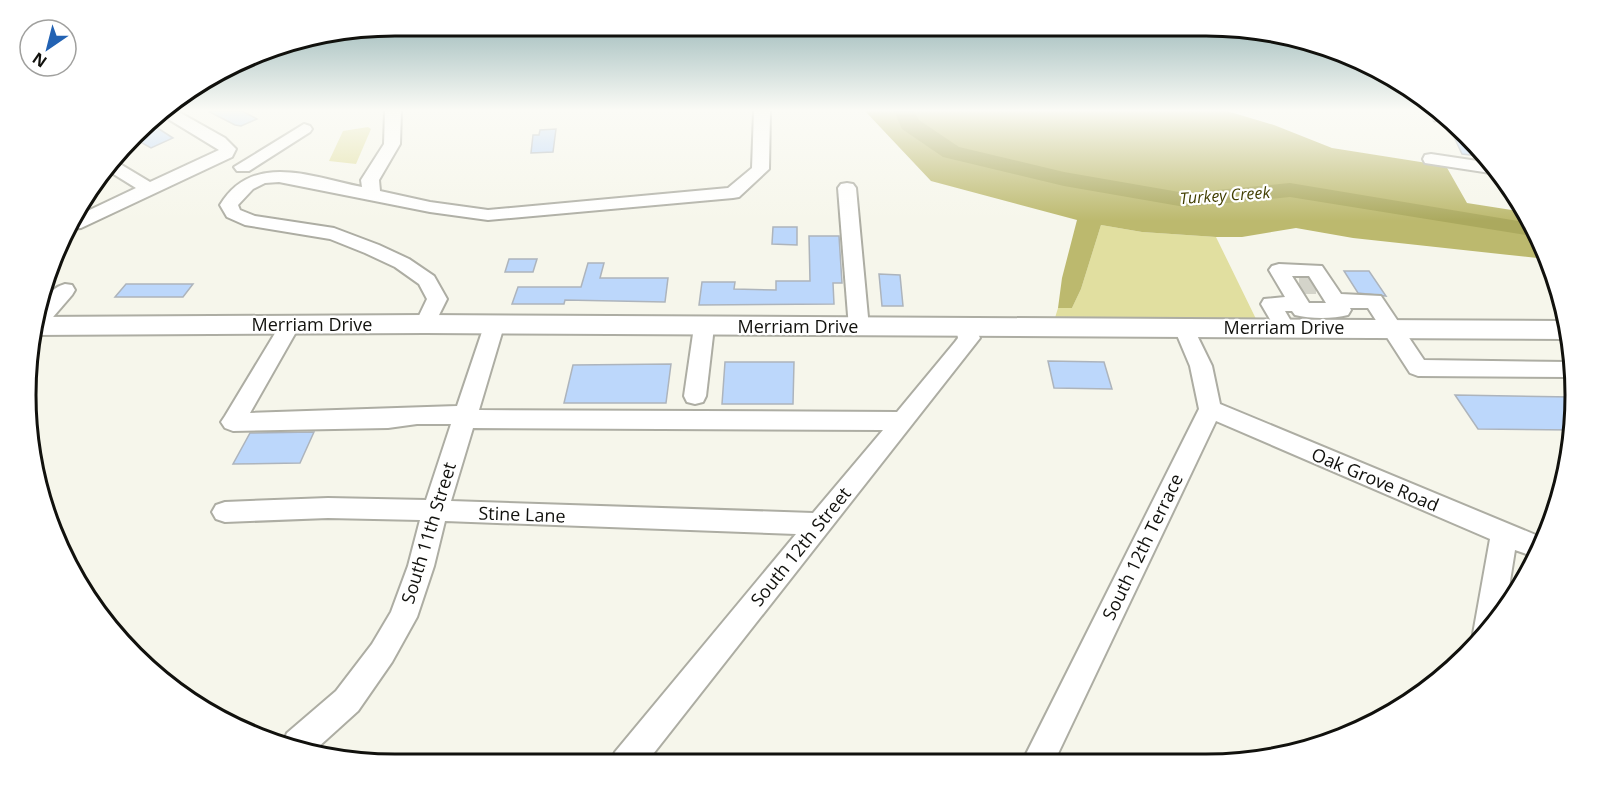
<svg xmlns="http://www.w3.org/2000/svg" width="1601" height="790" font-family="'Open Sans',sans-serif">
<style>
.green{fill:#e1dfa0}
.forest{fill:#bcb96e}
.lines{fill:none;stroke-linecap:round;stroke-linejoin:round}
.river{fill:#aba95e;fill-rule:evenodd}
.building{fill:#bcd7fb;stroke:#adb4bc;stroke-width:1.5}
.minor-tunnel{stroke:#d4d4ca;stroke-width:18;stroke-dasharray:18 9;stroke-linecap:butt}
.minor-casing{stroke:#adada3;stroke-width:4}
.major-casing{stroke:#adada3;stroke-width:4}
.minor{fill:#fff;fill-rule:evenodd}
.major{fill:#fff;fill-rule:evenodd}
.rail-casing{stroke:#41413b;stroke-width:5}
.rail{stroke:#fff;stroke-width:4;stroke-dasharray:10;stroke-linecap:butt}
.labels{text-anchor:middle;stroke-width:4.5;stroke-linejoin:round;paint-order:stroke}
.far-water-label{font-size:16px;font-style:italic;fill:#413e00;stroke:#fff}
.street-label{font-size:18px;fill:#11110d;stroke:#fff}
.rim{fill:none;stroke:#11110d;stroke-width:3}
</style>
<rect width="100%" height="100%" fill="#f6f6eb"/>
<g class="green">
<path d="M368 127 371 129 356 164 329 161 343 131Z"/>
<path d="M1101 225 1142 232 1216 237 1257 321H1054L1058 308H1072L1081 289Z"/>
</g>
<path class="forest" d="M865 111H1227L1274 125 1332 148 1446 166 1467 203 1518 211 1546 259 1353 238 1296 228 1242 237H1216L1142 232 1101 225 1081 289 1072 308H1058L1062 278 1077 220 931 181Z"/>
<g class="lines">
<path class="river" d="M894 111H914L919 120 959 147 1064 172 1185 193 1290 183 1524 222 1533 236 1290 197 1185 207 1064 186 943 157 902 129Z"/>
</g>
<g class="building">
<path d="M208 111H242L257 119 241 126 235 125Z"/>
<path d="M1448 124 1484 151 1487 157 1462 154Z"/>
<path d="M156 127 173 138 151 148 135 139 140 134Z"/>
<path d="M556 129 553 152 531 153 533 135H539L540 130Z"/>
<path d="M773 227H797V245L772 244Z"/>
<path d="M809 236H839L842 283H833L834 304 699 305 702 282H735L734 289 776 290V281H810Z"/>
<path d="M509 259H537L533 272H505Z"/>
<path d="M588 263H604L600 278H668L665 302 565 300 564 304H512L518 287H581Z"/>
<path d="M1344 271H1369L1386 296 1358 293Z"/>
<path d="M879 274 900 275 903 306H882Z"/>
<path d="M126 284H193L183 297H115Z"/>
<path d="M1048 361 1104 362 1112 389 1054 388Z"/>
<path d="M725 362H794L793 404H722Z"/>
<path d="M671 364 666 403H564L573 365Z"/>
<path d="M1455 395 1572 397 1575 419 1572 430 1478 429Z"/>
<path d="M314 432 300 463 233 464 250 433Z"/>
</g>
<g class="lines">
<path class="minor-tunnel" d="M1299 285H1316"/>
<defs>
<g id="minor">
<path d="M162 111H177L225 138 236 149 232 157 81 228 71 229 77 216 136 188 107 170 115 161 150 182 219 150 160 114Z"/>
<path d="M385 111H401L400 144 379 180 380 191 430 202 488 210 728 188 752 168 754 111H770L769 169 739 197 733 198 488 220 430 212 279 182 265 183 253 189 238 205 240 210 255 216 334 228 379 245 409 259 434 276 447 299 432 329 425 331 418 329 415 324 427 299 419 284 395 267 365 253 330 239 245 225 227 217 220 205C253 151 312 177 362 187L361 180 384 144Z"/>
<path d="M304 124 310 126 312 129 310 132 249 171H237L234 167Z"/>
<path d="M1431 154 1491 163 1497 174 1425 163 1423 159 1425 155Z"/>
<path d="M847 183 853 184 856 188 869 328 866 333 859 335 852 333 849 328 838 188 841 184Z"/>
<path d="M1279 264 1322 266 1341 294 1381 296 1424 360 1567 362 1569 377 1418 376 1410 373 1368 308H1350L1351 310 1348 315C1333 319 1310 319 1295 315L1292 311H1285L1295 328 1292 333 1285 335 1278 333 1261 304 1264 299 1285 297 1269 270 1272 266ZM1292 276H1309L1326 303H1309Z"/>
<path d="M65 284 72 285 75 290 72 295 41 331 32 333C33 314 46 289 65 284Z"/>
<path d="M290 318 297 320 300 325 250 413 457 406 484 326 487 321 494 319 501 321 504 326 479 410 897 412 955 342 958 338 956 328 959 323 966 321 973 323 980 338 646 763H610L615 752 796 534 445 521 434 566 417 617 392 662 358 711 316 749 284 740 287 733 336 691 372 644 391 612 408 566 420 520 328 518 225 522 216 519 212 512 216 505 225 502 328 498 426 500 451 424H417L388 428 233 431 225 428 221 422 225 416 283 320ZM473 428 883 430 813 513 451 501Z"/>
<path d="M704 320 711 322 714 327 706 396 703 402 695 404 687 402 684 396 694 327 697 322Z"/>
<path d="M1184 321 1191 323 1212 366 1220 404 1543 538 1538 558 1515 550 1506 606 1484 638 1477 643 1473 634 1490 539 1216 421 1054 762H1022L1199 409 1190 366 1174 328 1177 323Z"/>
</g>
<path id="major" d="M425 315 1562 321 1564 339 425 333 32 335 35 317Z"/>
</defs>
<use href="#minor" class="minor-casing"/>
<use href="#major" class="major-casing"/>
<use href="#minor" class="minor"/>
<use href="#major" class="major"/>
<defs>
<path id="rail" d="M1432 112 1435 120"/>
</defs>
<use href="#rail" class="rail-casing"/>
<use href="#rail" class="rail"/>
</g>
<linearGradient id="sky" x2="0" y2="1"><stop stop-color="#8fb0b1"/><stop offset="0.5" stop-color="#fbfbf6"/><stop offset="1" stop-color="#fbfbf6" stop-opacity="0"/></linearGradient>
<rect width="1601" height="221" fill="url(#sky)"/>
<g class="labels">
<g class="far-water-label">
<text transform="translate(1225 195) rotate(-4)" y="6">Turkey Creek</text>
</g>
<g class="street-label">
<text x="312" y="331">Merriam Drive</text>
<text x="798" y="333">Merriam Drive</text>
<text x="1284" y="334">Merriam Drive</text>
<text transform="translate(1375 480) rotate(23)" y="6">Oak Grove Road</text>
<text transform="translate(522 515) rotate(2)" y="6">Stine Lane</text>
<text transform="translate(429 533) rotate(-73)" y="6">South 11th Street</text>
<text transform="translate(801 547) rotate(-51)" y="6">South 12th Street</text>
<text transform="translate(1143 547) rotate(-64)" y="6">South 12th Terrace</text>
</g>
</g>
<path d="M0 0H1601V790H0ZM395 36H1206A359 359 0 0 1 1565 395V395A359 359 0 0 1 1206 754H395A359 359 0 0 1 36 395V395A359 359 0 0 1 395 36Z" fill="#fff" fill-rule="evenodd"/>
<path class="rim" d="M395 36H1206A359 359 0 0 1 1565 395V395A359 359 0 0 1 1206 754H395A359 359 0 0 1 36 395V395A359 359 0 0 1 395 36Z"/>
<g transform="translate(48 48) rotate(215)"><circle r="28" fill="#ffffff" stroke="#a0a09e" stroke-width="1.5"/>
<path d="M0-4.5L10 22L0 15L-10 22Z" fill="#2262b3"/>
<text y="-9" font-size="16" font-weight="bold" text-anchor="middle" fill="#11110d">N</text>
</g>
</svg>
